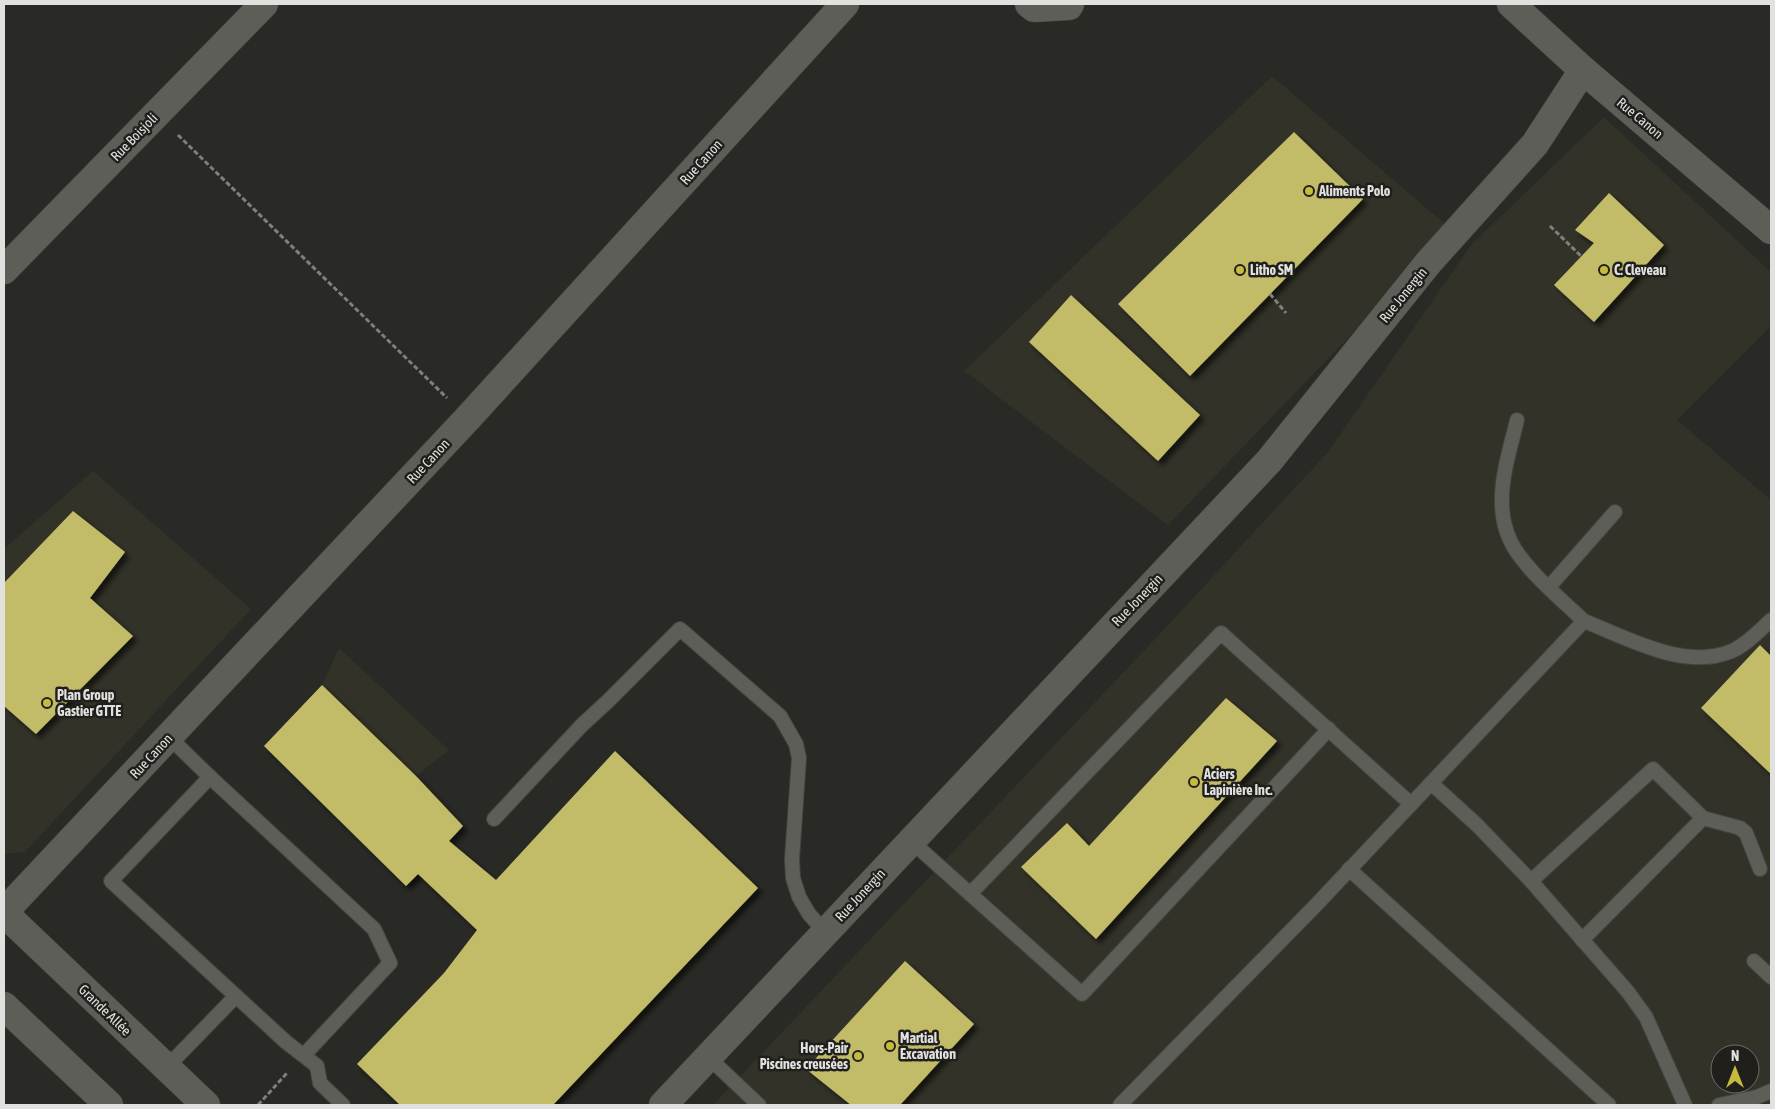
<svg xmlns="http://www.w3.org/2000/svg" width="1775" height="1109" font-family="'Asap Condensed',sans-serif">
<style>
.built{fill:#333228;fill-rule:evenodd}
.building{fill:#c2bc69;filter:url(#shadow)}
.lines{fill:none;stroke-linecap:round;stroke-linejoin:round}
.lane-casing{stroke:#444440;stroke-width:16}
.street-casing{stroke:#444440;stroke-width:29}
.secondary-casing{stroke:#444440;stroke-width:29}
.path{stroke:#7f7f7c;stroke-width:3;stroke-dasharray:5 2.5;stroke-linecap:butt}
.lane{stroke:#5e5e59;stroke-width:14}
.street{stroke:#5e5e59;stroke-width:28}
.secondary{stroke:#5e5e59;stroke-width:28}
.poi-dot{fill:#c5bc3d;stroke:#201f1c;stroke-width:2}
.labels{text-anchor:middle;stroke-width:5;stroke-linejoin:round;paint-order:stroke}
.street-label{font-size:14px;fill:#e1e1df;stroke:#201f1c}
.poi-label{font-size:14px;font-weight:bold;fill:#e1e1df;stroke:#201f1c;text-anchor:start}
</style>
<defs>
<filter id="shadow"><feDropShadow dx="4.5" dy="4.5" stdDeviation="2.5" flood-color="#0009"/></filter>
</defs>
<rect width="100%" height="100%" fill="#292925"/>
<g class="built">
<path d="M1272 76 1452 230 1168 525 964 371Z"/>
<path d="M1604 117 1771 272V326L1677 420 1771 500V1105H713L1156 638 1328 452 1471 245ZM1720 1054H1750V1084H1720Z"/>
<path d="M93 471 251 609 25 852 4 854V549Z"/>
<path d="M339 648 449 750 416 776 358 840 264 746 322 685Z"/>
</g>
<g class="building">
<path d="M1294 132 1363 199 1190 376 1118 304Z"/>
<path d="M1609 193 1664 245 1594 322 1554 285 1594 243 1575 230Z"/>
<path d="M1071 295 1200 415 1158 461 1029 342Z"/>
<path d="M73 511 125 552 90 598 133 636 36 734 4 706V583Z"/>
<path d="M1760 645 1771 656V774L1701 708Z"/>
<path d="M322 685 416 776 463 826 449 841 496 880 615 751 758 888 553 1105H400L357 1064 444 973 477 930 418 874 406 886 264 746Z"/>
<path d="M1226 698 1277 741 1096 939 1021 867 1067 823 1089 846Z"/>
<path d="M905 961 974 1024 900 1105H851L806 1069Z"/>
</g>
<g class="lines">
<defs>
<g id="lane">
<path d="M1549 587 1615 512"/>
<path d="M1584 621C1628 638 1684 671 1732 651 1747 644 1759 631 1771 620"/>
<path d="M169 737 210 777 111 881 286 1042 317 1066 320 1083 343 1105"/>
<path d="M210 777 374 929 390 963 304 1055"/>
<path d="M1431 783 1477 825 1531 881 1628 992 1646 1017 1685 1105"/>
<path d="M1703 818 1740 828 1746 833 1760 869"/>
<path d="M494 819 582 725 608 701 680 629 780 716 796 744 799 758 792 859 793 878 799 897 809 914 825 932"/>
<path d="M911 841 1082 994 1329 729"/>
<path d="M1349 869 1609 1105"/>
<path d="M1531 881 1653 769 1703 818 1582 940"/>
<path d="M970 894 1221 633 1411 804"/>
<path d="M1754 961 1771 977"/>
<path d="M708 1057 759 1105"/>
<path d="M166 1068 236 996"/>
<path d="M1120 1105 1316 905 1584 621C1562 600 1522 567 1510 540 1505 529 1502 514 1502 503 1501 476 1511 446 1517 420"/>
<path d="M1719 1105 1757 1097 1771 1091"/>
</g>
<g id="street">
<path d="M1029 4 1034 8 1069 6 1070 4"/>
<path d="M1511 4 1583 70 1771 230"/>
<path d="M4 270 264 4"/>
<path d="M4 912 468 418 845 4"/>
<path d="M663 1105 1269 461 1429 262 1535 144 1583 70"/>
</g>
<g id="secondary">
<path d="M4 913 206 1105"/>
<path d="M4 1006 109 1105"/>
</g>
</defs>
<use href="#lane" class="lane-casing"/>
<use href="#street" class="street-casing"/>
<use href="#secondary" class="secondary-casing"/>
<g class="path">
<path d="M178 135 447 398"/>
<path d="M1550 226 1581 256"/>
<path d="M1270 294 1286 313"/>
<path d="M258 1105 288 1072"/>
</g>
<use href="#lane" class="lane"/>
<use href="#street" class="street"/>
<use href="#secondary" class="secondary"/>
</g>
<g class="poi-dot">
<circle cx="1309" cy="191" r="5"/>
<circle cx="1240" cy="270" r="5"/>
<circle cx="1604" cy="270" r="5"/>
<circle cx="47" cy="703" r="5"/>
<circle cx="1194" cy="782" r="5"/>
<circle cx="890" cy="1046" r="5"/>
<circle cx="858" cy="1056" r="5"/>
</g>
<g class="labels">
<g class="street-label">
<text transform="translate(1640 118) rotate(40)" y="5">Rue Canon</text>
<text transform="translate(134 137) rotate(-46)" y="5">Rue Boisjoli</text>
<text transform="translate(701 162) rotate(-48)" y="5">Rue Canon</text>
<text transform="translate(1403 295) rotate(-51)" y="5">Rue Jonergin</text>
<text transform="translate(428 461) rotate(-47)" y="5">Rue Canon</text>
<text transform="translate(1137 600) rotate(-46)" y="5">Rue Jonergin</text>
<text transform="translate(151 756) rotate(-47)" y="5">Rue Canon</text>
<text transform="translate(860 895) rotate(-47)" y="5">Rue Jonergin</text>
<text transform="translate(105 1010) rotate(44)" y="5">Grande Allée</text>
</g>
<g class="poi-label">
<text x="1319" y="196">Aliments Polo</text>
<text x="1250" y="275">Litho SM</text>
<text x="1614" y="275">C. Cleveau</text>
<text x="57" y="700">Plan Group<tspan x="57" dy="16">Gastier GTTE</tspan></text>
<text x="1204" y="779">Aciers<tspan x="1204" dy="16">Lapinière Inc.</tspan></text>
<text x="900" y="1043">Martial<tspan x="900" dy="16">Excavation</tspan></text>
<text x="848" y="1053" text-anchor="end">Hors-Pair<tspan x="848" dy="16">Piscines creusées</tspan></text>
</g>
</g>
<rect width="1775" height="1109" fill="none" stroke="#e1e1df" stroke-width="10"/>
<g transform="translate(1735 1069)"><circle r="24" fill="#201f1c" stroke="#6d6d6a"/>
<path d="M0-4L9 19L0 12L-9 19Z" fill="#c5bc3d"/>
<text y="-8" font-size="14" font-weight="bold" text-anchor="middle" fill="#e1e1df">N</text>
</g>
</svg>
